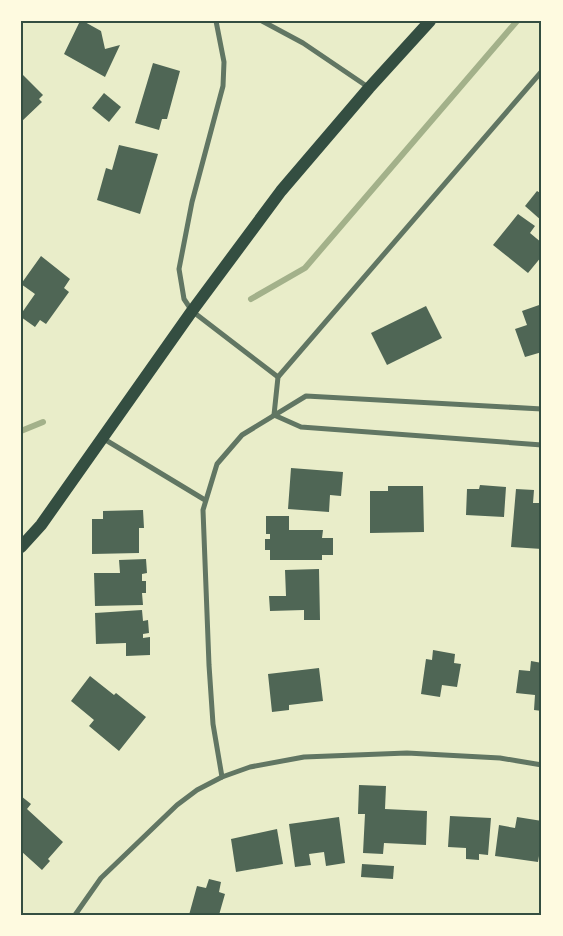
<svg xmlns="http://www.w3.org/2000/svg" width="563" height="936" font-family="'Public Sans',sans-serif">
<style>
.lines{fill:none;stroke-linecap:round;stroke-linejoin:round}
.stream{stroke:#a3b18a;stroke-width:6}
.building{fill:#4f6655}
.minor{stroke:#617663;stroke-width:5}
.primary{stroke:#344e41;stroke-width:12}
.neatline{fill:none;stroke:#344e41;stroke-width:2}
</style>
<rect width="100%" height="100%" fill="#e9edc9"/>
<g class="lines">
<g class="stream">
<path d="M251 299 305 268 517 21"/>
<path d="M21 431 43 422"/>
</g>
</g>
<g class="building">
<path d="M80 21H83L101 31 105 49 120 45 105 77 64 54Z"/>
<path d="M153 63 180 71 167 119H162L159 130 135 123Z"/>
<path d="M21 73 43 95 39 99 42 102 21 122Z"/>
<path d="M104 93 121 107 109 122 92 108Z"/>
<path d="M119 145 158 154 140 214 97 200 106 168 112 170Z"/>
<path d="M537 191 542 194V221L525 206Z"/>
<path d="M518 214 535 226 530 233 542 243V256L528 273 493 245Z"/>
<path d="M41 256 70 279 64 288 69 292 46 324 40 320 35 327 21 317V314L35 294 21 284Z"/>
<path d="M542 304V352L525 357 515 329 527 325 522 311Z"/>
<path d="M426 306 442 338 387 365 371 333Z"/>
<path d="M291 468 343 472 341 496 330 495 329 512 288 509Z"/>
<path d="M480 485 506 487 504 517 466 515 467 489H479Z"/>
<path d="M388 486H423L424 532 370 533V491H388Z"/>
<path d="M516 489 534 490 533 503H542V549L511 547Z"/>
<path d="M143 510 144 528H139V553L92 554V519H103V511Z"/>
<path d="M266 516H289V530H323L322 538H333V555H322V560H270V550H265V539H270V534H266Z"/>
<path d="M146 559 147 573 142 574V581H146V593H142L143 605 95 606 94 573H120L119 560Z"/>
<path d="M319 569 320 620H304V610L270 611 269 596H286L285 570Z"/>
<path d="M142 610 143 621 148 620 149 633 143 634V638L150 637V655L126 656V643L96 644 95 613Z"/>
<path d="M433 650 455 654 454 663 461 664 457 687 442 685 440 697 421 694 426 659 432 660Z"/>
<path d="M531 661 542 663V711L534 710 535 695 516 693 519 670 530 671Z"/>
<path d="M319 668 323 701 289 705V710L272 712 268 674Z"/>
<path d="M90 676 114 695 116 693 146 717 119 751 89 726 94 720 71 701Z"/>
<path d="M359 785 386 786 385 809 427 811 426 845 384 843 383 854 363 853 365 814H358Z"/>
<path d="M21 796 31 804 27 809 63 842 48 859 50 861 42 870 21 851Z"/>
<path d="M450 816 491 818 488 855 479 854V860L466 859V848L448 847Z"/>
<path d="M339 817 345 863 326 866 324 852 309 854 311 865 295 867 289 824Z"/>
<path d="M517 817 542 821V838L538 862 495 856 499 825 515 828Z"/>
<path d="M277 829 283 864 236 872 231 839Z"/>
<path d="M362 864 394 866 393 879 361 877Z"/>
<path d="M209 879 221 882 219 892 225 894 219 915H189L197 886 206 888Z"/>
</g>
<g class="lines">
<g class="minor">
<path d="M216 21 224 62 223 86 192 202 179 269 184 299 192 311 278 377"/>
<path d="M262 21 303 43 368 87"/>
<path d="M274 415 278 377 542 71"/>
<path d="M274 415 301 427 542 445"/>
<path d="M104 439 205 500"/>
<path d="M222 777 213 724 209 665 203 510 217 464 242 435 306 396 542 409"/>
<path d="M75 915 101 878 177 805 197 790 222 777 250 767 304 757 407 753 500 758 542 765"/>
</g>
<path class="primary" d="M21 547 41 525 192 311 281 191 369 88 430 21"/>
</g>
<rect width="563" height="936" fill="none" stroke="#fefae0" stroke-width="45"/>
<rect x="22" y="22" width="518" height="892" class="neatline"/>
</svg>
